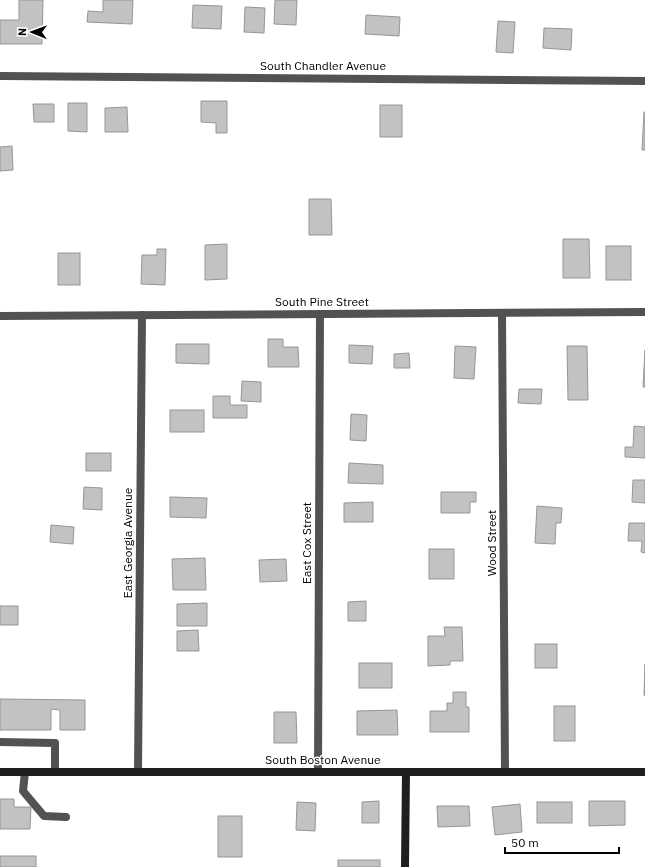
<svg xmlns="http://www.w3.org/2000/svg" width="645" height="867" font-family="'IBM Plex Sans',sans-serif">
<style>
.building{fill:#c2c2c2;stroke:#969696}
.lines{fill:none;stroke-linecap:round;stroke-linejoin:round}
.lane{stroke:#525252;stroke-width:8}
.street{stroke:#525252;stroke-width:8}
.secondary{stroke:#1f1f1f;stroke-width:8}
.labels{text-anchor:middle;stroke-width:3;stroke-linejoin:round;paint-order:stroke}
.street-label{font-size:12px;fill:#000;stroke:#fff}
</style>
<rect width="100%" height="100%" fill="#fff"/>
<g class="building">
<path d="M19 0H43L42 44H0V20H19Z"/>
<path d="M103 0H133L132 24 87 22 88 11 103 12Z"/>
<path d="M275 0H297L296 25 274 24Z"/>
<path d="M193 5 222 6 221 29 192 28Z"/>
<path d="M245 7 265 8 264 33 244 32Z"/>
<path d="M366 15 400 17 399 36 365 34Z"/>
<path d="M498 21 515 22 513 53 496 52Z"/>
<path d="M544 28 572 29 571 50 543 48Z"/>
<path d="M201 101H227V133H216V123L201 122Z"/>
<path d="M68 103H87V132L68 131Z"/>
<path d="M33 104H54V122H34Z"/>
<rect x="380" y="105" width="22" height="32"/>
<path d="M127 107 128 132H105V108Z"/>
<path d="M644 112H645V150H642Z"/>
<path d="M12 146 13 170 0 171V147Z"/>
<path d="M309 199H331L332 235H309Z"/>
<path d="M563 239H589L590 278H563Z"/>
<path d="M227 244V279L205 280V245Z"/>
<rect x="606" y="246" width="25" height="34"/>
<path d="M157 249H166L165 285 141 284 142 255H157Z"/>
<rect x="58" y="253" width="22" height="32"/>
<path d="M268 339H283V347H298L299 367H268Z"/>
<path d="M176 344H209V364L176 363Z"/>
<path d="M349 345 373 346 372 364 349 363Z"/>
<path d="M455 346 476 347 474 379 454 378Z"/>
<path d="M567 346H587L588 400H568Z"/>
<path d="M645 350V387H643Z"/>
<path d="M409 353 410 368H394V354Z"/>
<path d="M242 381 261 382V402L241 401Z"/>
<path d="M519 389H542L541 404 518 403Z"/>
<path d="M213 396H230V405H247V418H213Z"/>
<rect x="170" y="410" width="34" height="22"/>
<path d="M351 414 367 415 366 441 350 440Z"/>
<path d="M634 426 645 427V458L625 457V447H633Z"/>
<rect x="86" y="453" width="25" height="18"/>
<path d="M349 463 383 465V484L348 483Z"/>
<path d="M633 480H645V503L632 502Z"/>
<path d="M84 487 102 488V510L83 509Z"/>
<path d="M441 492H476V502H470V513H441Z"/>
<path d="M170 497 207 498 206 518 170 517Z"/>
<path d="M373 502V522H344V503Z"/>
<path d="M537 506 562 508 561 523H556L555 544 535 543Z"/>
<path d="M629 523H645V553L641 552 642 541H628Z"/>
<path d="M51 525 74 527 73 544 50 542Z"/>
<rect x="429" y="549" width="25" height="30"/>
<path d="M205 558 206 590H173L172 559Z"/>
<path d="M286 559 287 581 260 582 259 560Z"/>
<path d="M366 601V621H348V602Z"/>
<path d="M207 603V626H177V604Z"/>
<rect x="0" y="606" width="18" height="19"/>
<path d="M444 627H462L463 661H450V665L428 666V636H445Z"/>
<path d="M198 630 199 651H177V631Z"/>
<rect x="535" y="644" width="22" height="24"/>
<rect x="359" y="663" width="33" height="25"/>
<path d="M645 664V696L644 695Z"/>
<path d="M453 692H466V707H469V732H430V711H447V703H453Z"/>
<path d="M0 699 85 700V730H60V710L51 709V730H0Z"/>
<rect x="554" y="706" width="21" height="35"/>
<path d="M397 710 398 735H357V711Z"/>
<path d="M274 712H296L297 743H274Z"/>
<path d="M0 799H14V807H31L30 829H0Z"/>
<path d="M379 801V823H362V802Z"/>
<path d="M589 801H625V825L589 826Z"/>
<path d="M297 802 316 803 315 831 296 830Z"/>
<rect x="537" y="802" width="35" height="21"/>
<path d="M520 804 522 832 495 835 492 807Z"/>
<path d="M437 806H469L470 826 438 827Z"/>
<rect x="218" y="816" width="24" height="41"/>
<rect x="0" y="856" width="36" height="11"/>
<rect x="338" y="860" width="42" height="7"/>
</g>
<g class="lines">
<g class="lane">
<path d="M0 742 55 743V772"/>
<path d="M25 772 23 791 44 816 66 817"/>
</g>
<g class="street">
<path d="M0 76 645 81"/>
<path d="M502 313 505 772"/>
<path d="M0 316 645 312"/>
<path d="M138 772 142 315"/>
<path d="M318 772 320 314"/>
</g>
<g class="secondary">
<path d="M0 772H645"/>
<path d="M405 867 406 772"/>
</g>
</g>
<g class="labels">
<g class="street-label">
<text x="323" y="70">South Chandler Avenue</text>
<text x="322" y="306">South Pine Street</text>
<text transform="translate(128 543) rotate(-90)" y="4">East Georgia Avenue</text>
<text transform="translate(307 543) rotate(-90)" y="4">East Cox Street</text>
<text transform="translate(492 543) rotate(-90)" y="4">Wood Street</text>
<text x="323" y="764">South Boston Avenue</text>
</g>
</g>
<g transform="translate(32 32) rotate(271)" stroke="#ffffff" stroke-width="3" paint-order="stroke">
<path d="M0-3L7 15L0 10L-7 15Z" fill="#000000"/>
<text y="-6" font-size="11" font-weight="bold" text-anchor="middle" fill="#000000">N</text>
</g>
<path d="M505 847v6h114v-6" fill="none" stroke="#000000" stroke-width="2"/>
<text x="511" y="847" font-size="12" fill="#000000" stroke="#ffffff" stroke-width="3" paint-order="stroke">50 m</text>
</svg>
